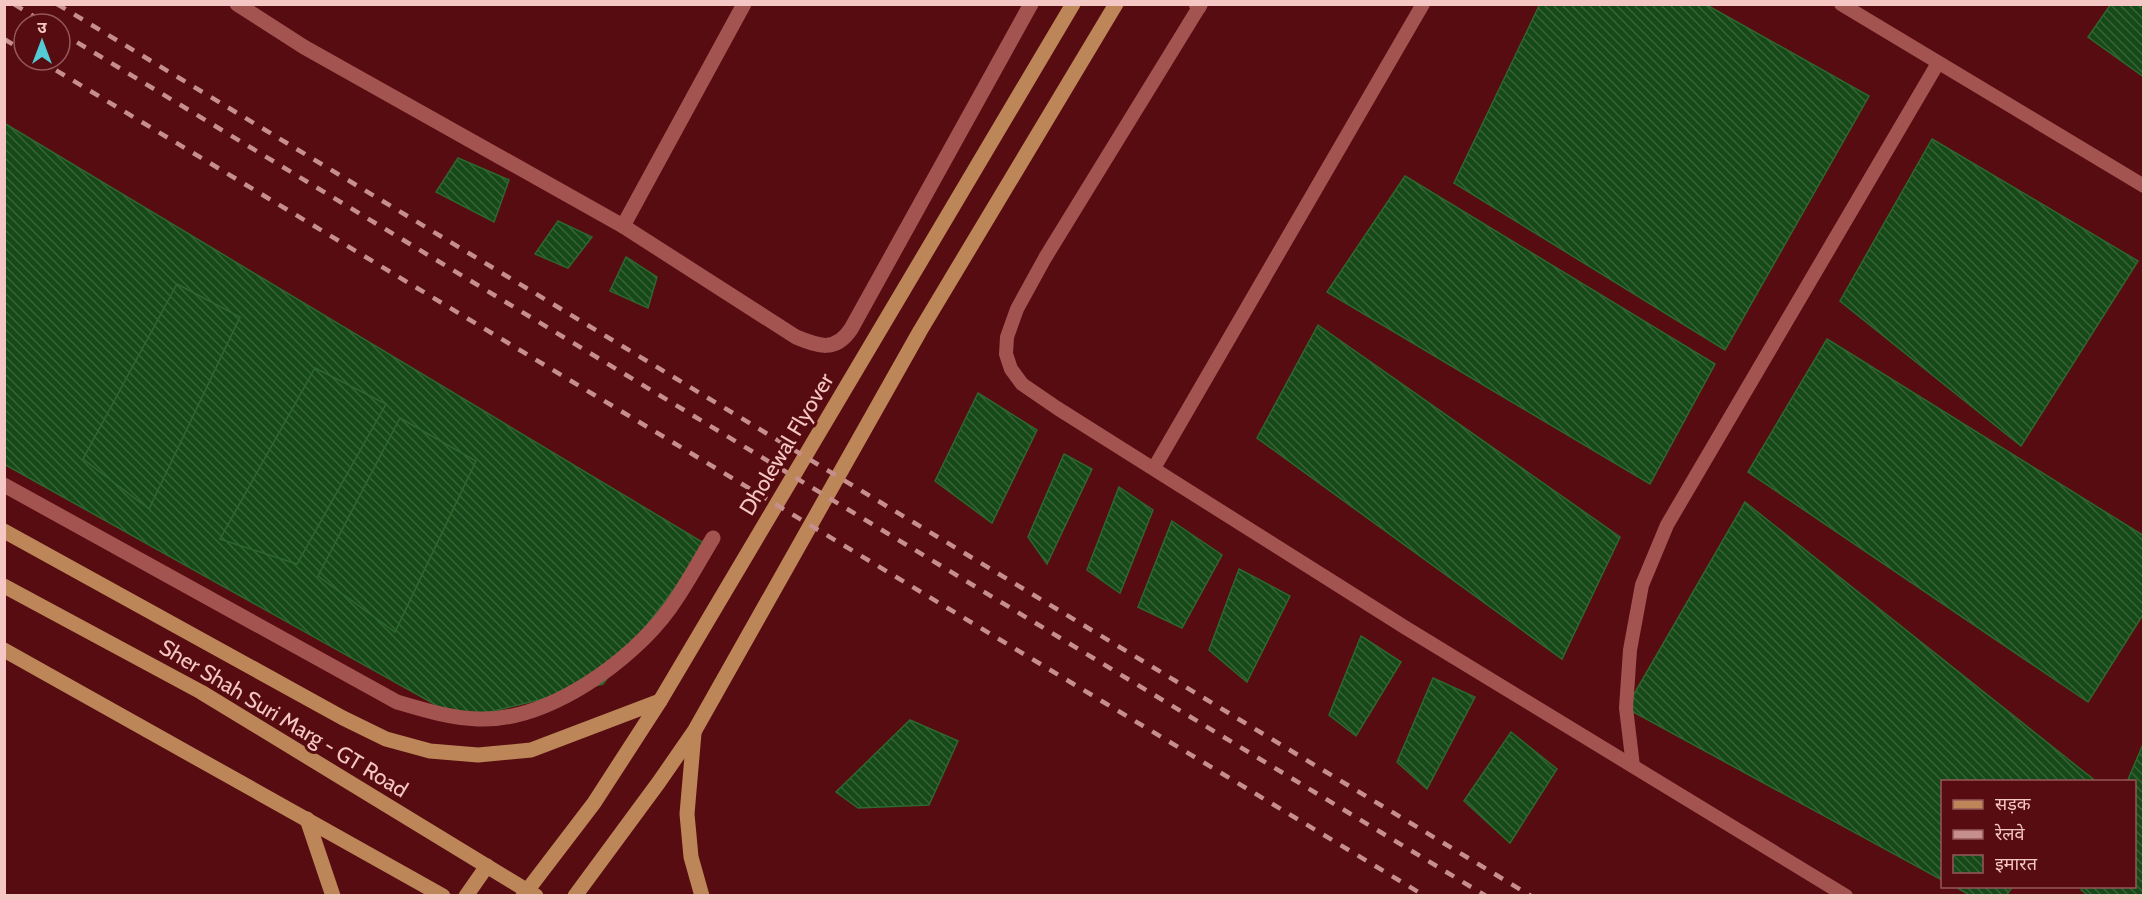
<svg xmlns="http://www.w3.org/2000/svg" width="2148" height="900" font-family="Cabin,'Noto Sans Devanagari',sans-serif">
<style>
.building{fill:url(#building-back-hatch);stroke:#2e672f;stroke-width:1.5}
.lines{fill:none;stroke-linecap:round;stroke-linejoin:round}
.service{stroke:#a35450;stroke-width:14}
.minor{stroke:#a35450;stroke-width:15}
.primary{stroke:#bc8659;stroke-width:15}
.rail{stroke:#c68f8e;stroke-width:4.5;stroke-dasharray:10 10;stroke-linecap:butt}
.labels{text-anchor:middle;stroke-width:6;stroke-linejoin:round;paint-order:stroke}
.street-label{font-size:22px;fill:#f5c7c4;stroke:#560c10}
</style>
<defs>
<pattern id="building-back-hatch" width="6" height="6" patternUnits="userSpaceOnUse" patternTransform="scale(1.5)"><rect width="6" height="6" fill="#154917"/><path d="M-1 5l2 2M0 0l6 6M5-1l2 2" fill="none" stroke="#386237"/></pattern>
</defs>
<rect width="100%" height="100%" fill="#560c10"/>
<g class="building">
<path d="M1540 4H1705L1869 96 1725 350 1454 183Z"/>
<path d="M2111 4H2144V77L2088 37Z"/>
<path d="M4 123 707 545 603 684 461 719 4 464Z"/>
<path d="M1932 139 2138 261 2021 446 1840 301Z"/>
<path d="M458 158 509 180 494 222 436 192Z"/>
<path d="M1405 176 1715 364 1650 484 1327 292Z"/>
<path d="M558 221 592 237 568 268 535 254Z"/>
<path d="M626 257 657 277 648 308 610 291Z"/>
<path d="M177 284 240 317 149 509 83 459Z"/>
<path d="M1318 325 1620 537 1562 659 1257 438Z"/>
<path d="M1827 339 2144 536V613L2088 702 1748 472Z"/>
<path d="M315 368 386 404 297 564 220 539Z"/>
<path d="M978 393 1037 430 992 523 935 481Z"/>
<path d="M400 418 476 461 395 632 318 576Z"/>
<path d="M1064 454 1092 469 1047 564 1028 537Z"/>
<path d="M1119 487 1153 510 1120 593 1087 570Z"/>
<path d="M1745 502 2093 779 2091 782H1942V880L1626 708Z"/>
<path d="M1172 521 1222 555 1182 628 1138 607Z"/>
<path d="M1239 569 1290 596 1247 682 1209 650Z"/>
<path d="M1361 636 1401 662 1356 736 1329 715Z"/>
<path d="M1433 678 1475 697 1427 789 1397 762Z"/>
<path d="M910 720 958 741 929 805 858 808 836 792Z"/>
<path d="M1511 732 1557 769 1510 843 1464 801Z"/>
<path d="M2144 742V896H2089L2081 890 2083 886H2134V782H2127Z"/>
<path d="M1954 886H2013L2006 896H1971Z"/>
</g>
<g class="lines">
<g class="service">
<path d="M1201 4 1045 258 1017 309 1007 337 1006 354 1011 369 1022 384 1057 408 1406 628 1846 896"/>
<path d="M1841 4 2144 186"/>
<path d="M1154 468 1423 4"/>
<path d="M1633 766 1626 708 1630 650 1642 585 1667 525 1938 63"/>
</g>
<g class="minor">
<path d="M237 4 304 47 623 226"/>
<path d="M744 4 623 226 796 337C818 346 835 353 851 329L1031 4"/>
<path d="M1196 4 1199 7"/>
<path d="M4 485 397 702C424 710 450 718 478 719 547 722 631 662 670 608 686 586 699 561 713 538"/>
</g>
<g class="primary">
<path d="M4 531 343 718 386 739 430 751 478 755 531 750 660 701"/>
<path d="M4 586 201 692 536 896"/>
<path d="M4 650 443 896"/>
<path d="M694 733 687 814 691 857 702 896"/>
<path d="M307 819 333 896"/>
<path d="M466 896 487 866"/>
<path d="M523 896 594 803 660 701 1073 4"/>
<path d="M575 896 659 782 695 730 920 331 1116 4"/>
</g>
<g class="rail">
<path d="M14 4 46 24"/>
<path d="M57 4 1531 896"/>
<path d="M60 32 1486 896"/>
<path d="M4 39 24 51"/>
<path d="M39 60 1425 896"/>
</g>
</g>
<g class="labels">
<g class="street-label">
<text transform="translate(786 444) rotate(-59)" y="8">Dholewal Flyover</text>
<text transform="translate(284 718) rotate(31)" y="8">Sher Shah Suri Marg - GT Road</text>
</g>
</g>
<rect width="2148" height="900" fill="none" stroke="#f5c7c4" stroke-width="12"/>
<rect x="1941" y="780" width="195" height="108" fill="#560c10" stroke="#965758" stroke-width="1.5"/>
<rect x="1953" y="800" width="30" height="9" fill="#bc8659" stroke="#965758" stroke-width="1.5"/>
<text x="1995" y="810" font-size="18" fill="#f5c7c4">सड़क</text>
<rect x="1953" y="830" width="30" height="9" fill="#c68f8e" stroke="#965758" stroke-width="1.5"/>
<text x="1995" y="840" font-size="18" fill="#f5c7c4">रेलवे</text>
<rect x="1953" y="855" width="30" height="18" fill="url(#building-back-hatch)" stroke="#965758" stroke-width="1.5"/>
<text x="1995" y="870" font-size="18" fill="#f5c7c4">इमारत</text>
<g transform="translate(42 42)"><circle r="28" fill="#560c10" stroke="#965758" stroke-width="1.5"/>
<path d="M0-4.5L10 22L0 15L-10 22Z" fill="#52cbd7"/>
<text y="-9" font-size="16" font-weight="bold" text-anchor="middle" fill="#f5c7c4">उ</text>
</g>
</svg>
